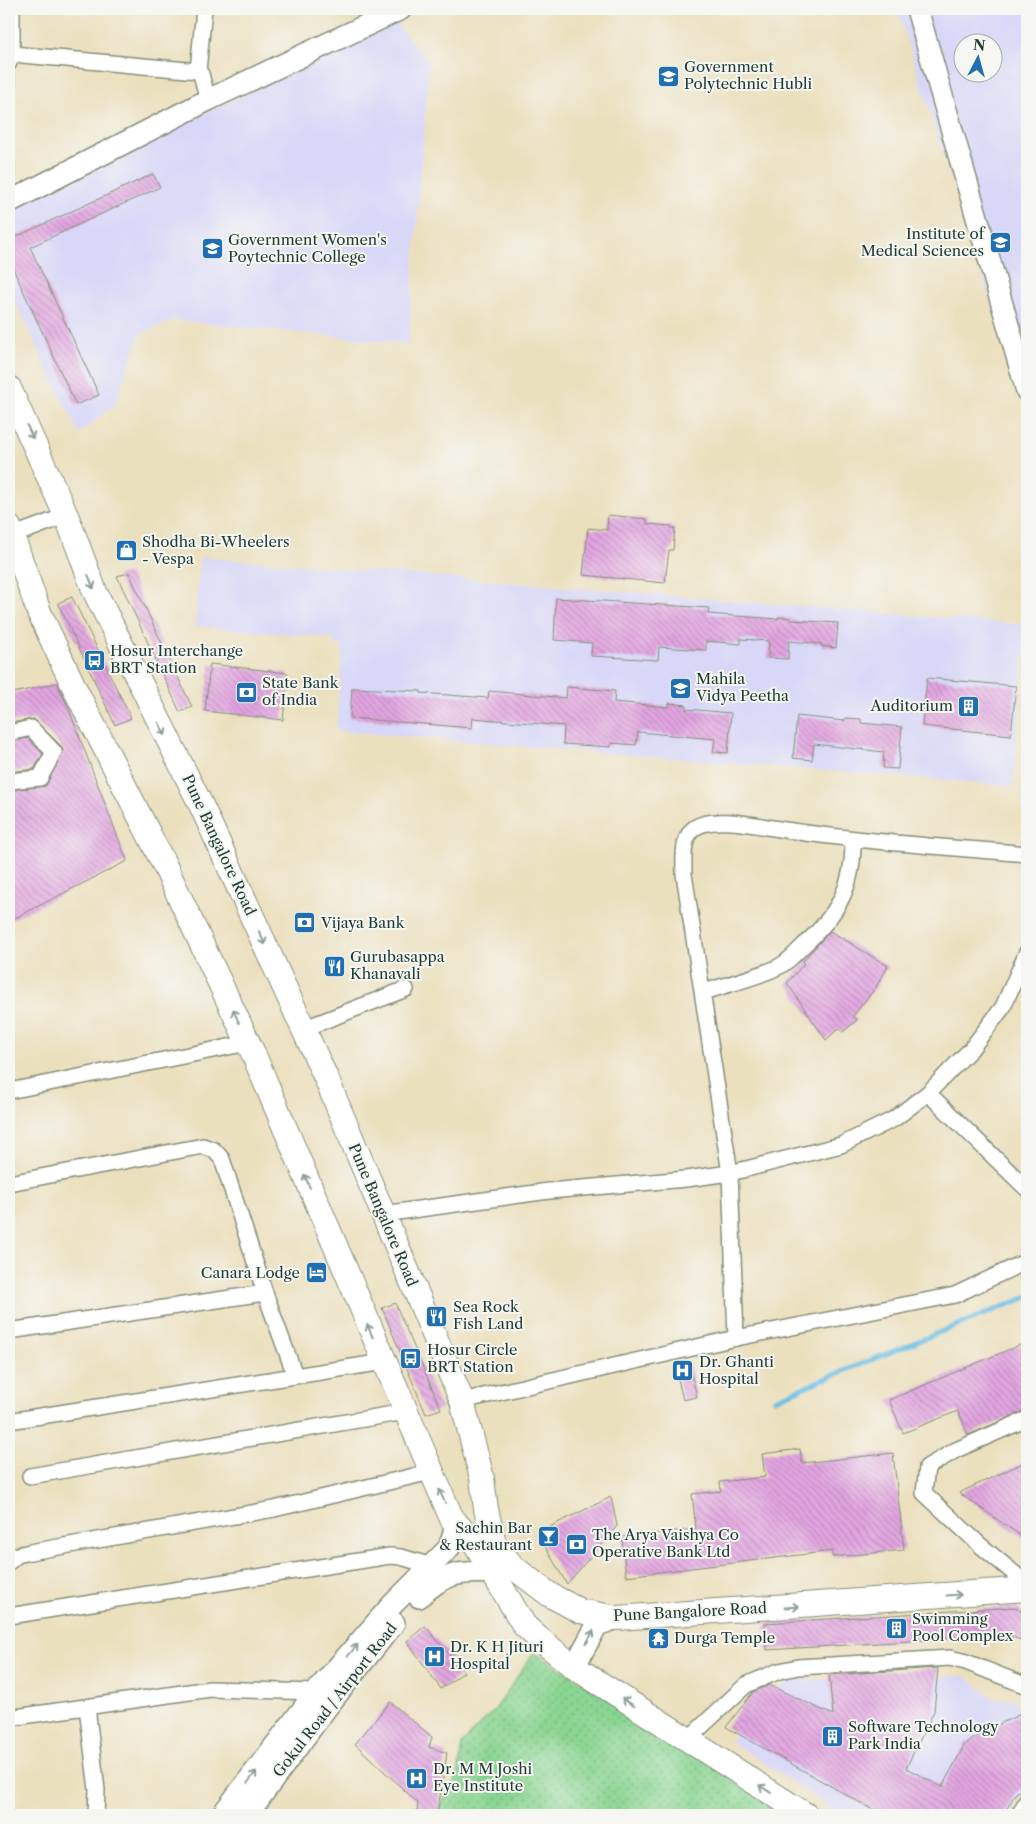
<svg xmlns="http://www.w3.org/2000/svg" width="1036" height="1824" font-family="'Libre Caslon Text',serif">
<style>
.built{fill:#d8d7f8;fill-rule:evenodd}
.park{fill:url(#park-dots);stroke:#548963}
.lines{fill:none;stroke-linecap:round;stroke-linejoin:round}
.stream{stroke:#67bde4;stroke-width:5}
.building{fill:url(#building-back-hatch)}
.street-casing{stroke:#858e79;stroke-width:18}
.secondary-casing{stroke:#858e79;stroke-width:24}
.primary-casing{stroke:#858e79;stroke-width:26}
.street{stroke:#fff;stroke-width:15}
.secondary{stroke:#fff;stroke-width:21}
.primary{stroke:#fff;stroke-width:24}
.oneway{stroke:#8f9e9a}
.labels{text-anchor:middle;stroke-width:4;stroke-linejoin:round;paint-order:stroke}
.poi-label{font-size:15px;fill:#1f3d34;stroke:#f6f6f2;text-anchor:start}
.street-label{font-size:15px;fill:#1f3d34;stroke:#f6f6f2}
</style>
<defs>
<pattern id="park-dots" width="8" height="8" patternUnits="userSpaceOnUse" patternTransform="scale(1.25)"><rect width="8" height="8" fill="#8ad592"/><path d="M2 2h.1M6 6h.1" fill="none" stroke="#70ae78" stroke-width="1.8" stroke-linecap="round"/></pattern>
<pattern id="building-back-hatch" width="6" height="6" patternUnits="userSpaceOnUse" patternTransform="scale(1.25)"><rect width="6" height="6" fill="#e3a5e1"/><path d="M-1 5l2 2M0 0l6 6M5-1l2 2" fill="none" stroke="#b788b7"/></pattern>
</defs>
<rect width="100%" height="100%" fill="#f6f6f2"/>
<filter id="ink" filterUnits="userSpaceOnUse"><feTurbulence type="fractalNoise" baseFrequency=".02" numOctaves="2"/><feDisplacementMap in="SourceGraphic" scale="10" xChannelSelector="R" yChannelSelector="G"/><feConvolveMatrix kernelMatrix="1 2 1 2 8 2 1 2 1" color-interpolation-filters="sRGB"/></filter>
<filter id="wash" filterUnits="userSpaceOnUse"><feTurbulence type="fractalNoise" baseFrequency=".0096" numOctaves="4" result="noise"/><feDisplacementMap in="SourceGraphic" scale="20" xChannelSelector="R" yChannelSelector="G"/><feGaussianBlur stdDeviation="1.12" result="paint"/><feColorMatrix in="noise" values="0 0 0 0 0 0 0 0 0 0 0 0 0 0 0 0 0 1.4 0 .05"/><feComposite in="paint" operator="in"/></filter>
<g filter="url(#wash)">
<rect width="100%" height="100%" fill="#ebe0be"/>
<g class="built">
<path d="M897 9H1027V414ZM964 42H994V72H964Z"/>
<path d="M395 22 429 63 408 344 174 320 140 334 114 405 79 434 9 289V208Z"/>
<path d="M200 557 1026 625 1013 786 336 731 343 646 334 645V638L195 626Z"/>
<path d="M965 1676 993 1699 1014 1700 1027 1716V1789L1013 1805 1009 1815H842L730 1741 755 1700 792 1680Z"/>
</g>
<path class="park" d="M534 1652 793 1815H434L458 1775 462 1743 496 1708Z"/>
<g class="lines">
<path class="stream" d="M775 1399 1027 1297"/>
</g>
<g id="blocks">
<g class="building">
<path d="M153 174 160 187 30 247 99 395 76 405 9 260V240Z"/>
<path d="M608 515 647 519V524L671 526V528H675L673 550H669L665 583 583 575 588 528 607 530Z"/>
<path d="M129 573 192 707 180 712 117 576Z"/>
<path d="M72 597 131 718 115 725 58 603Z"/>
<path d="M556 598 709 608 708 614 778 619V617L791 618V620L838 623 836 648 821 646 822 644 789 641 788 659 768 658 769 641 741 639V644L706 641V650L659 647 658 660 591 656 592 643 554 640Z"/>
<path d="M210 664 288 673 283 720 205 711Z"/>
<path d="M927 678 1016 686 1011 735 922 726Z"/>
<path d="M57 683 68 707 127 861 9 921V790L46 786 63 751 61 746 34 719 9 723V694Z"/>
<path d="M567 687 615 691 614 702 669 707V703L686 705V709L731 713 728 753 713 752 715 739 638 732 636 745 611 743V747L563 744 564 726 473 718 472 728 350 718 352 688 421 691V693L488 698 489 691 566 698Z"/>
<path d="M797 716 844 721 845 718 861 719V723L902 727 898 769 883 768 884 752 814 744 812 760 793 758Z"/>
<path d="M28 738 43 754 34 769 9 772V742Z"/>
<path d="M830 931 888 966 876 987 853 1016 857 1020 843 1032 839 1028 826 1040 787 983 804 964 802 962Z"/>
<path d="M395 1303 441 1409 426 1414 382 1308Z"/>
<path d="M1027 1342V1410L968 1435 958 1411 903 1433 889 1400Z"/>
<path d="M689 1364 697 1397 683 1400 675 1367Z"/>
<path d="M800 1449 802 1463 893 1453 904 1550 832 1557V1551L626 1576 622 1537 696 1529 692 1494 721 1491 720 1482 765 1477 762 1454Z"/>
<path d="M1027 1461V1540L959 1493Z"/>
<path d="M611 1497 617 1526 567 1584 537 1533Z"/>
<path d="M1015 1607 1027 1616V1642L1000 1633 989 1636 767 1650 765 1623Z"/>
<path d="M425 1626 464 1672 441 1689 407 1641Z"/>
<path d="M938 1668 934 1711 906 1768 942 1787 965 1744 991 1728 1027 1711V1786L1016 1793 1003 1815H882L726 1727 753 1692 769 1685 833 1715 829 1675Z"/>
<path d="M390 1702 432 1737 429 1747 447 1753 437 1815 417 1813 418 1803 355 1744Z"/>
</g>
</g>
</g>
<g filter="url(#ink)">
<use href="#blocks" fill-opacity="0" stroke="#858e79" stroke-width="1"/>
<g class="lines">
<defs>
<g id="street">
<path d="M204 9 198 71 201 74 208 100"/>
<path d="M12 54V9"/>
<path d="M9 63 12 54 198 71"/>
<path d="M9 537 65 516"/>
<path d="M9 733 31 728 54 752 40 778 9 781"/>
<path d="M704 992C725 985 762 976 780 966 788 962 796 953 803 946 837 915 854 887 853 840"/>
<path d="M303 1029 406 989"/>
<path d="M9 1091 248 1043"/>
<path d="M928 1093 1027 1189"/>
<path d="M9 1183 203 1146 214 1150 222 1159 265 1293"/>
<path d="M383 1214 549 1191 686 1179 730 1173 841 1145 894 1119 928 1093 971 1049 1003 1007 1027 952"/>
<path d="M9 1331 265 1293 295 1375"/>
<path d="M736 1338 730 1173 684 874C684 860 682 841 692 830 709 813 763 827 785 830 865 842 946 847 1027 854"/>
<path d="M462 1401 736 1338 955 1295 1027 1261"/>
<path d="M1027 1419 956 1450 927 1467 924 1493 980 1545 1027 1584"/>
<path d="M9 1421 384 1362"/>
<path d="M30 1476 405 1412"/>
<path d="M9 1562 17 1555 30 1552 274 1509 431 1472"/>
<path d="M9 1616 390 1556 401 1557 432 1566"/>
<path d="M87 1707 97 1790 96 1815"/>
<path d="M9 1718 210 1689 316 1692"/>
<path d="M688 1739 746 1685 779 1671 798 1667 950 1658 966 1662 1027 1686"/>
<path d="M1019 1815 1027 1800"/>
</g>
<g id="secondary">
<path d="M917 9 1027 391"/>
<path d="M9 202 208 100 401 9"/>
<path d="M419 1597C445 1573 458 1571 493 1573"/>
<path d="M574 1667 597 1625 617 1618"/>
<path d="M222 1815 316 1692 392 1605 449 1548 455 1530 452 1519"/>
<path d="M247 1815 326 1708 394 1623"/>
</g>
<g id="primary">
<path d="M9 388 68 520 95 592 201 805 326 1078 462 1401 482 1478 486 1509 494 1544 513 1567 550 1595 580 1611 617 1618 1027 1589"/>
<path d="M9 527 39 612 76 691 164 864 253 1053 452 1519 475 1543 524 1625 537 1637 574 1667 806 1815"/>
</g>
</defs>
<use href="#street" class="street-casing"/>
<use href="#secondary" class="secondary-casing"/>
<use href="#primary" class="primary-casing"/>
<use href="#street" class="street"/>
<use href="#secondary" class="secondary"/>
<use href="#primary" class="primary"/>
</g>
<defs><path id="oneway-shaft" d="M-6 0H5M1.5-3L5.5 0L1.5 3" fill="none" stroke-width="1.6" stroke-linecap="round" stroke-linejoin="round" transform="scale(1.25)"/></defs>
<g class="oneway">
<use href="#oneway-shaft" transform="translate(30 432) rotate(65)"/>
<use href="#oneway-shaft" transform="translate(91 582) rotate(69)"/>
<use href="#oneway-shaft" transform="translate(162 729) rotate(63)"/>
<use href="#oneway-shaft" transform="translate(262 938) rotate(65)"/>
<use href="#oneway-shaft" transform="translate(236 1016) rotate(-114)"/>
<use href="#oneway-shaft" transform="translate(307 1181) rotate(-113)"/>
<use href="#oneway-shaft" transform="translate(370 1331) rotate(-113)"/>
<use href="#oneway-shaft" transform="translate(442 1496) rotate(-114)"/>
<use href="#oneway-shaft" transform="translate(954 1595) rotate(-4)"/>
<use href="#oneway-shaft" transform="translate(792 1607) rotate(-4)"/>
<use href="#oneway-shaft" transform="translate(590 1637) rotate(-61)"/>
<use href="#oneway-shaft" transform="translate(353 1650) rotate(-49)"/>
<use href="#oneway-shaft" transform="translate(628 1702) rotate(-147)"/>
<use href="#oneway-shaft" transform="translate(252 1777) rotate(-53)"/>
<use href="#oneway-shaft" transform="translate(765 1789) rotate(-147)"/>
</g>
</g>
<defs>
<symbol id="university-square" viewBox="-11 -11 22 22"><rect x="-9" y="-9" width="18" height="18" rx="4" fill="#1f6fb2" stroke="#f6f6f2"/><path d="M0-5L7-2L0 1L-7-2ZM-4 1L0 2.5L4 1V4Q0 6-4 4Z" fill="#fff"/></symbol>
<symbol id="shop-square" viewBox="-11 -11 22 22"><rect x="-9" y="-9" width="18" height="18" rx="4" fill="#1f6fb2" stroke="#f6f6f2"/><path d="M-5-2.5h2.3a2.7 3.5 0 0 1 5.4 0H5L5.5 6h-11ZM-1.5-2.5h3a1.5 2.3 0 0 0-3 0Z" fill="#fff"/></symbol>
<symbol id="bus-square" viewBox="-11 -11 22 22"><rect x="-9" y="-9" width="18" height="18" rx="4" fill="#1f6fb2" stroke="#f6f6f2"/><path d="M-5-6H5V4H4V6H2V4H-2V6H-4V4H-5ZM-3.5-4V0h7V-4ZM-3.5 1.2v1.5H-2V1.2ZM2 1.2v1.5H3.5V1.2Z" fill="#fff"/></symbol>
<symbol id="bank-square" viewBox="-11 -11 22 22"><rect x="-9" y="-9" width="18" height="18" rx="4" fill="#1f6fb2" stroke="#f6f6f2"/><path d="M-6-4H6V4H-6ZM0-2.3a2.3 2.3 0 1 0 0 4.6a2.3 2.3 0 1 0 0-4.6Z" fill="#fff"/></symbol>
<symbol id="building-square" viewBox="-11 -11 22 22"><rect x="-9" y="-9" width="18" height="18" rx="4" fill="#1f6fb2" stroke="#f6f6f2"/><path d="M-4-6H4V6H1V3H-1V6H-4ZM-2.5-4.3h1.7v1.8h-1.7ZM.8-4.3h1.7v1.8H.8ZM-2.5-1h1.7V.8h-1.7ZM.8-1h1.7V.8H.8Z" fill="#fff"/></symbol>
<symbol id="restaurant-square" viewBox="-11 -11 22 22"><rect x="-9" y="-9" width="18" height="18" rx="4" fill="#1f6fb2" stroke="#f6f6f2"/><path d="M-5-6h1v4h1v-4h1v4h1v-4h1v5L-1.5 .5V6h-2V.5L-5-1ZM5-6V6H3V1.5H1.5Q1.5-4 5-6Z" fill="#fff"/></symbol>
<symbol id="hotel-square" viewBox="-11 -11 22 22"><rect x="-9" y="-9" width="18" height="18" rx="4" fill="#1f6fb2" stroke="#f6f6f2"/><path d="M-6-4.5h1.5V1H6V5H4.5V3h-9V5H-6ZM-4 0a1.8 1.8 0 1 1 3.6 0ZM.5 0V-2.5h3Q6-2.5 6 0Z" fill="#fff"/></symbol>
<symbol id="hospital-square" viewBox="-11 -11 22 22"><rect x="-9" y="-9" width="18" height="18" rx="4" fill="#1f6fb2" stroke="#f6f6f2"/><path d="M-5-5h3v3.5h4V-5h3V5h-3V1.5h-4V5h-3Z" fill="#fff"/></symbol>
<symbol id="bar-square" viewBox="-11 -11 22 22"><rect x="-9" y="-9" width="18" height="18" rx="4" fill="#1f6fb2" stroke="#f6f6f2"/><path d="M-6-5H6L.8 .8V4.5H3.5V6h-7V4.5H-.8V.8Z" fill="#fff"/></symbol>
<symbol id="temple-square" viewBox="-11 -11 22 22"><rect x="-9" y="-9" width="18" height="18" rx="4" fill="#1f6fb2" stroke="#f6f6f2"/><path d="M0-6L5-2H3V0L6.5 2.5H4V6H1.5V3h-3V6H-4V2.5H-6.5L-3 0V-2H-5Z" fill="#fff"/></symbol>
</defs>
<g fill-rule="evenodd">
<use href="#university-square" x="656" y="64" width="25" height="25"/>
<use href="#university-square" x="988" y="230" width="25" height="25"/>
<use href="#university-square" x="200" y="236" width="25" height="25"/>
<use href="#shop-square" x="114" y="538" width="25" height="25"/>
<use href="#bus-square" x="82" y="648" width="25" height="25"/>
<use href="#university-square" x="668" y="676" width="25" height="25"/>
<use href="#bank-square" x="234" y="680" width="25" height="25"/>
<use href="#building-square" x="956" y="694" width="25" height="25"/>
<use href="#bank-square" x="292" y="910" width="25" height="25"/>
<use href="#restaurant-square" x="322" y="954" width="25" height="25"/>
<use href="#hotel-square" x="304" y="1260" width="25" height="25"/>
<use href="#restaurant-square" x="424" y="1304" width="25" height="25"/>
<use href="#bus-square" x="398" y="1346" width="25" height="25"/>
<use href="#hospital-square" x="670" y="1358" width="25" height="25"/>
<use href="#bar-square" x="536" y="1524" width="25" height="25"/>
<use href="#bank-square" x="564" y="1532" width="25" height="25"/>
<use href="#building-square" x="884" y="1616" width="25" height="25"/>
<use href="#temple-square" x="646" y="1626" width="25" height="25"/>
<use href="#hospital-square" x="422" y="1644" width="25" height="25"/>
<use href="#building-square" x="820" y="1724" width="25" height="25"/>
<use href="#hospital-square" x="404" y="1766" width="25" height="25"/>
</g>
<g class="labels">
<g class="poi-label">
<text x="684" y="72">Government<tspan x="684" dy="17">Polytechnic Hubli</tspan></text>
<text x="984" y="239" text-anchor="end">Institute of<tspan x="984" dy="17">Medical Sciences</tspan></text>
<text x="228" y="245">Government Women's<tspan x="228" dy="17">Poytechnic College</tspan></text>
<text x="142" y="547">Shodha Bi-Wheelers<tspan x="142" dy="17">- Vespa</tspan></text>
<text x="110" y="656">Hosur Interchange<tspan x="110" dy="17">BRT Station</tspan></text>
<text x="696" y="684">Mahila<tspan x="696" dy="17">Vidya Peetha</tspan></text>
<text x="262" y="688">State Bank<tspan x="262" dy="17">of India</tspan></text>
<text x="953" y="711" text-anchor="end">Auditorium</text>
<text x="321" y="928">Vijaya Bank</text>
<text x="350" y="962">Gurubasappa<tspan x="350" dy="17">Khanavali</tspan></text>
<text x="300" y="1278" text-anchor="end">Canara Lodge</text>
<text x="453" y="1312">Sea Rock<tspan x="453" dy="17">Fish Land</tspan></text>
<text x="427" y="1355">Hosur Circle<tspan x="427" dy="17">BRT Station</tspan></text>
<text x="699" y="1367">Dr. Ghanti<tspan x="699" dy="17">Hospital</tspan></text>
<text x="532" y="1533" text-anchor="end">Sachin Bar<tspan x="532" dy="17">&amp; Restaurant</tspan></text>
<text x="592" y="1540">The Arya Vaishya Co<tspan x="592" dy="17">Operative Bank Ltd</tspan></text>
<text x="912" y="1624">Swimming<tspan x="912" dy="17">Pool Complex</tspan></text>
<text x="674" y="1643">Durga Temple</text>
<text x="450" y="1652">Dr. K H Jituri<tspan x="450" dy="17">Hospital</tspan></text>
<text x="848" y="1732">Software Technology<tspan x="848" dy="17">Park India</tspan></text>
<text x="433" y="1774">Dr. M M Joshi<tspan x="433" dy="17">Eye Institute</tspan></text>
</g>
<g class="street-label">
<text transform="translate(219 845) rotate(65)" y="5">Pune Bangalore Road</text>
<text transform="translate(383 1215) rotate(67)" y="5">Pune Bangalore Road</text>
<text transform="translate(690 1612) rotate(-3)" y="5">Pune Bangalore Road</text>
<text transform="translate(335 1700) rotate(-52)" y="5">Gokul Road / Airport Road</text>
</g>
</g>
<rect width="1036" height="1824" fill="none" stroke="#f6f6f2" stroke-width="30"/>
<g transform="translate(978 58) rotate(6)"><circle r="24" fill="#f6f6f2" stroke="#a0aca6"/>
<path d="M0-4L9 19L0 12L-9 19Z" fill="#1f6fb2"/>
<text y="-8" font-size="14" font-weight="bold" text-anchor="middle" fill="#1f3d34">N</text>
</g>
</svg>
